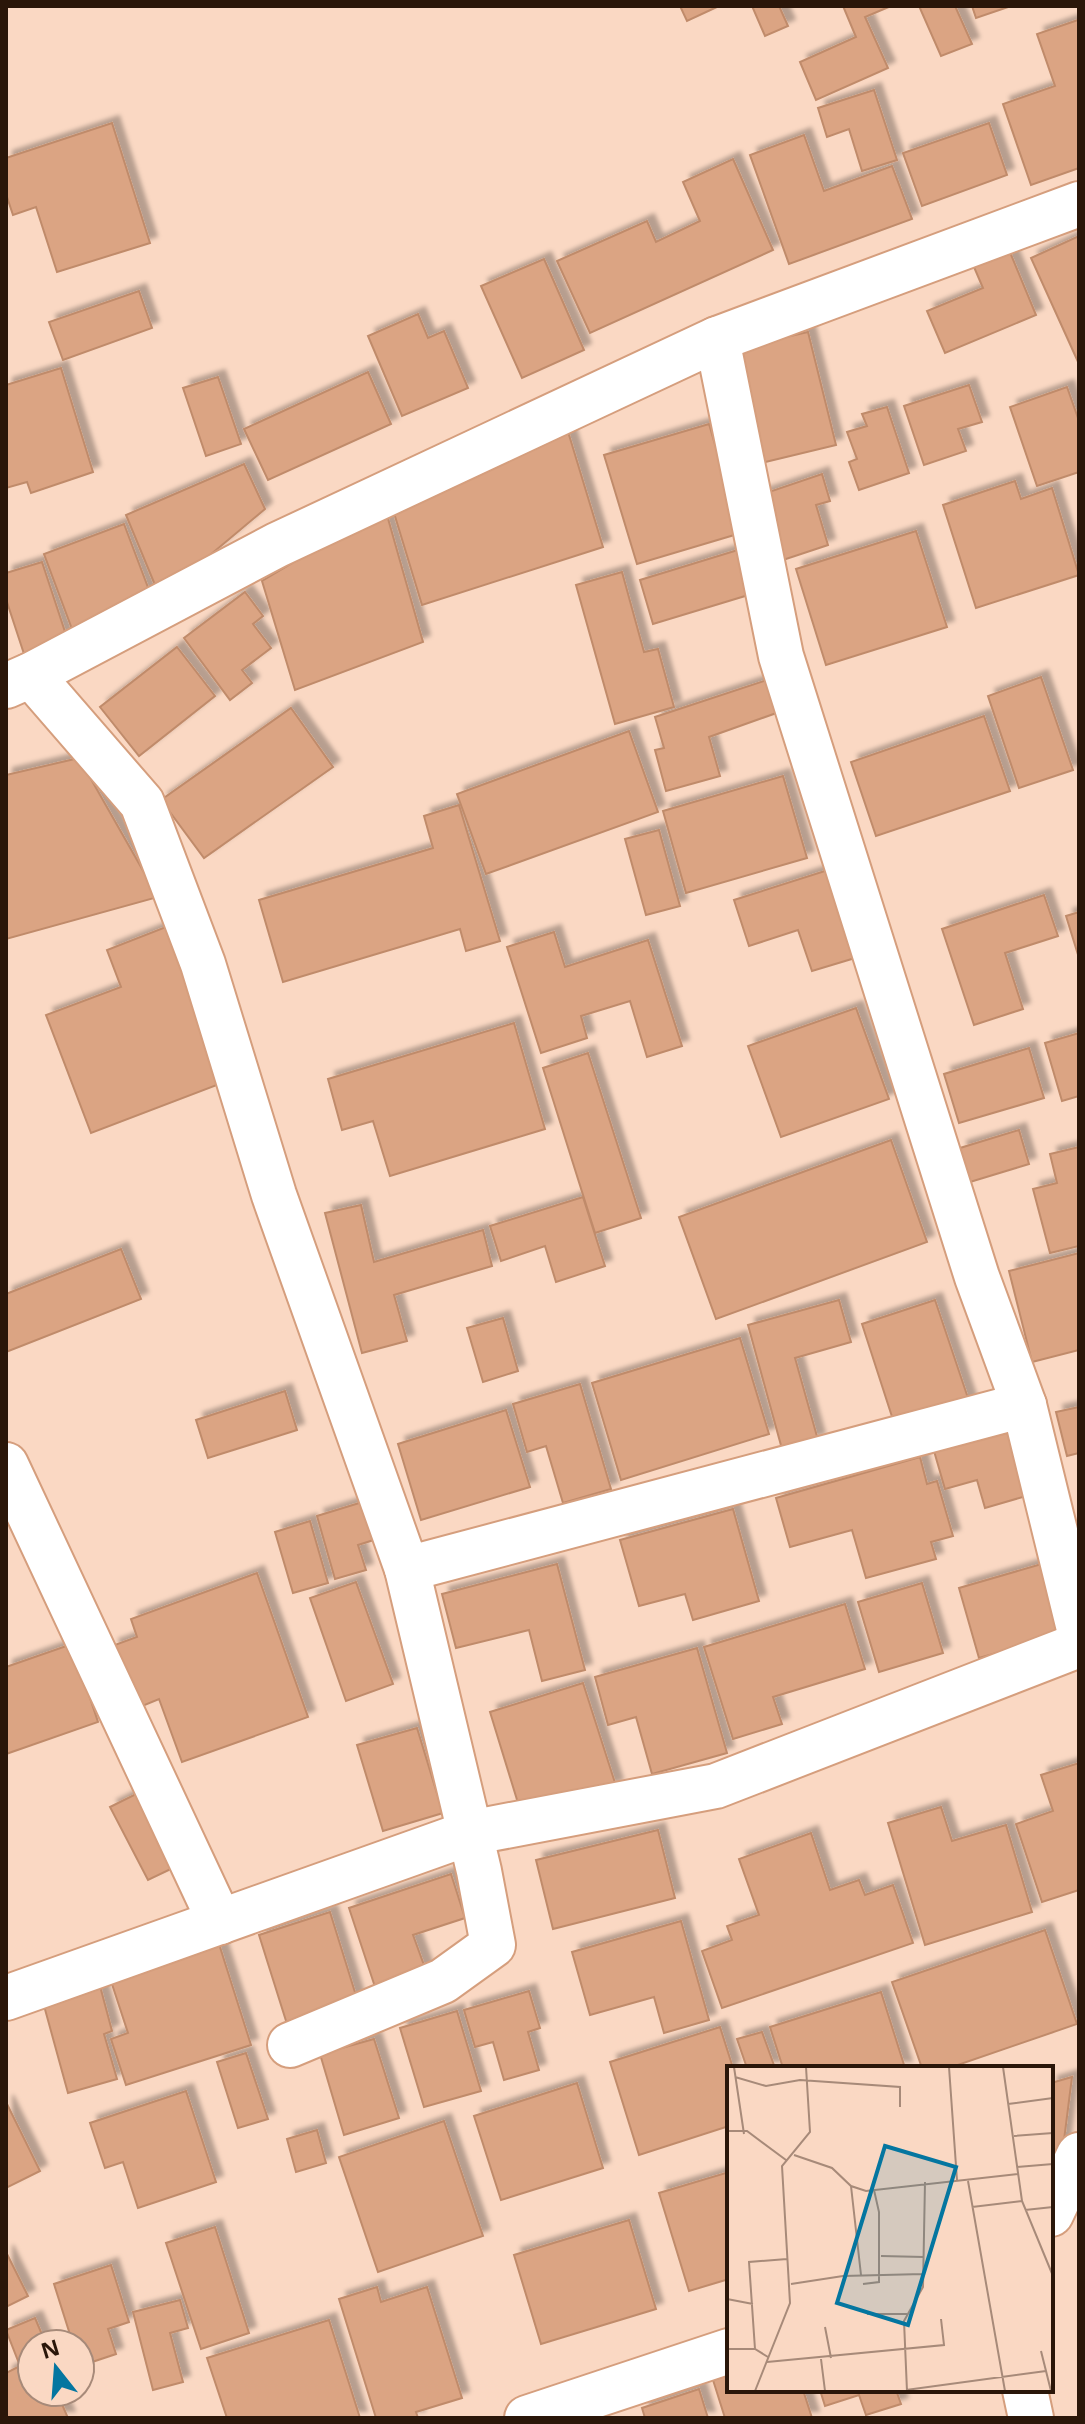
<svg xmlns="http://www.w3.org/2000/svg" width="1085" height="2424" font-family="'Noto Sans',sans-serif">
<style>
.building{fill:#dba483;stroke:#c08b6b;stroke-width:2;filter:url(#shadow)}
.lines{fill:none;stroke-linecap:round;stroke-linejoin:round}
.minor-casing{stroke:#d59e7d;stroke-width:48}
.minor{stroke:#fff;stroke-width:44}
.inset-road{fill:none;stroke:#a78a79;stroke-width:2}
.view{fill:#0476a0;fill-opacity:0.15;stroke:#0476a0;stroke-width:4}
.inset-edge{fill:none;stroke:#2a1609;stroke-width:4}
</style>
<defs>
<filter id="shadow"><feDropShadow dx="7" dy="-7" stdDeviation="2" flood-color="#0004"/></filter>
</defs>
<rect width="100%" height="100%" fill="#fad8c3"/>
<g class="building">
<path d="M680 6H719L687 21Z"/>
<path d="M752 6H779L788 26 765 36Z"/>
<path d="M843 6H891L865 17 888 68 816 100 800 62 856 37Z"/>
<path d="M919 6H955L972 44 941 56Z"/>
<path d="M972 6H1011L976 18Z"/>
<path d="M1078 20 1079 168 1031 185 1003 104 1055 86 1037 34Z"/>
<path d="M874 90 897 160 862 171 849 129 827 137 818 108Z"/>
<path d="M112 123 150 243 57 272 36 207 13 215 6 194V158Z"/>
<path d="M989 123 1007 175 922 206 903 153Z"/>
<path d="M804 135 824 191 892 166 912 219 789 264 750 155Z"/>
<path d="M733 159 773 250 590 333 557 261 647 221 656 242 700 221 683 182Z"/>
<path d="M1079 236V364L1031 258Z"/>
<path d="M1007 245 1036 315 945 353 927 311 983 288 971 260Z"/>
<path d="M544 259 584 350 522 378 481 286Z"/>
<path d="M139 291 152 328 63 360 49 322Z"/>
<path d="M418 314 428 338 444 331 468 388 402 416 368 336Z"/>
<path d="M808 332 836 445 757 464 729 350Z"/>
<path d="M61 368 93 472 31 493 27 482 6 488V385Z"/>
<path d="M368 372 391 424 268 480 244 429Z"/>
<path d="M218 377 241 444 206 456 183 388Z"/>
<path d="M969 385 982 422 958 429 966 451 924 465 904 406Z"/>
<path d="M1067 387 1079 421V472L1037 486 1010 407Z"/>
<path d="M887 407 909 473 859 490 849 462 857 459 847 432 867 426 862 414Z"/>
<path d="M709 424 741 533 637 564 604 455Z"/>
<path d="M566 425 603 547 422 605 391 503Z"/>
<path d="M244 464 265 509 160 597 126 515Z"/>
<path d="M822 474 830 501 816 505 828 545 783 560 760 495Z"/>
<path d="M1015 481 1021 499 1052 488 1079 575 976 608 943 505Z"/>
<path d="M385 508 423 642 295 690 262 581Z"/>
<path d="M124 524 155 606 75 637 44 554Z"/>
<path d="M916 531 947 627 826 665 796 569Z"/>
<path d="M741 549 755 593 653 624 640 580Z"/>
<path d="M42 562 70 647 27 663 6 599V573Z"/>
<path d="M622 572 644 652 658 649 674 707 615 724 576 585Z"/>
<path d="M245 592 263 616 253 624 271 648 242 670 252 683 230 700 184 638Z"/>
<path d="M177 647 215 696 139 756 100 707Z"/>
<path d="M1041 677 1073 770 1019 788 988 696Z"/>
<path d="M773 678 782 711 709 737 720 776 666 791 655 750 664 748 655 717Z"/>
<path d="M291 708 333 767 204 858 161 800Z"/>
<path d="M984 716 1010 791 876 836 851 762Z"/>
<path d="M629 731 658 812 486 874 457 794Z"/>
<path d="M79 758 158 897 6 939V775Z"/>
<path d="M783 776 807 858 686 893 663 811Z"/>
<path d="M459 805 500 941 466 951 460 929 283 982 259 900 433 848 424 816Z"/>
<path d="M659 830 680 906 646 915 625 839Z"/>
<path d="M828 870 855 958 812 971 798 930 749 946 734 900Z"/>
<path d="M1044 895 1058 936 1005 953 1023 1009 974 1025 942 929Z"/>
<path d="M1079 912V958L1066 916Z"/>
<path d="M171 925 230 1080 91 1133 46 1015 121 987 107 950Z"/>
<path d="M554 932 565 967 648 940 682 1046 647 1057 630 1001 581 1016 587 1038 541 1053 507 947Z"/>
<path d="M856 1008 889 1099 781 1137 748 1046Z"/>
<path d="M514 1023 545 1129 390 1176 373 1121 342 1130 328 1079Z"/>
<path d="M1079 1033V1096L1062 1101 1045 1043Z"/>
<path d="M1029 1048 1044 1098 959 1123 944 1074Z"/>
<path d="M588 1053 641 1218 595 1233 543 1068Z"/>
<path d="M1019 1130 1029 1164 970 1182 960 1148Z"/>
<path d="M891 1140 927 1242 716 1319 679 1217Z"/>
<path d="M1079 1147V1246L1050 1253 1033 1189 1057 1183 1050 1154Z"/>
<path d="M583 1197 605 1266 556 1282 545 1246 501 1261 490 1226Z"/>
<path d="M361 1205 374 1262 483 1230 492 1266 394 1295 407 1341 362 1353 325 1213Z"/>
<path d="M121 1249 141 1299 6 1352V1294Z"/>
<path d="M1079 1253V1350L1032 1362 1009 1271Z"/>
<path d="M839 1300 851 1342 795 1358 818 1440 782 1449 748 1325Z"/>
<path d="M935 1300 970 1404 896 1429 862 1324Z"/>
<path d="M503 1318 518 1371 483 1382 467 1328Z"/>
<path d="M740 1338 769 1434 621 1480 592 1383Z"/>
<path d="M580 1384 611 1489 563 1503 546 1446 527 1452 513 1404Z"/>
<path d="M285 1391 297 1430 208 1458 196 1420Z"/>
<path d="M1079 1407V1453L1067 1456 1056 1412Z"/>
<path d="M506 1410 530 1487 421 1520 398 1444Z"/>
<path d="M1015 1428 1033 1494 985 1508 977 1480 945 1489 934 1451Z"/>
<path d="M920 1457 927 1484 937 1481 953 1536 931 1542 936 1559 866 1578 852 1530 790 1547 776 1498Z"/>
<path d="M369 1500 380 1538 358 1545 366 1570 335 1579 317 1516Z"/>
<path d="M733 1509 759 1601 693 1620 685 1594 639 1606 620 1540Z"/>
<path d="M310 1521 328 1583 293 1593 275 1532Z"/>
<path d="M1045 1563 1066 1633 979 1658 959 1588Z"/>
<path d="M557 1564 585 1670 542 1681 529 1630 456 1648 442 1594Z"/>
<path d="M257 1573 308 1717 182 1762 159 1699 135 1709 112 1646 137 1637 131 1619Z"/>
<path d="M356 1582 393 1684 346 1701 310 1598Z"/>
<path d="M922 1583 943 1653 879 1672 858 1602Z"/>
<path d="M845 1604 865 1669 773 1697 782 1724 733 1739 704 1647Z"/>
<path d="M72 1644 98 1722 6 1754V1667Z"/>
<path d="M697 1648 727 1753 652 1774 636 1717 608 1725 595 1677Z"/>
<path d="M583 1683 616 1786 522 1816 490 1712Z"/>
<path d="M417 1728 443 1813 383 1831 357 1745Z"/>
<path d="M1079 1763V1890L1042 1902 1016 1824 1053 1811 1041 1775Z"/>
<path d="M136 1794 175 1867 148 1880 110 1807Z"/>
<path d="M941 1807 952 1841 1006 1825 1032 1912 925 1945 888 1823Z"/>
<path d="M658 1830 675 1898 553 1929 536 1860Z"/>
<path d="M811 1833 830 1890 859 1880 865 1895 893 1885 913 1943 722 2008 702 1951 732 1940 727 1926 759 1915 739 1859Z"/>
<path d="M451 1874 465 1918 413 1935 429 1979 378 1996 349 1908Z"/>
<path d="M330 1912 358 2002 287 2024 259 1935Z"/>
<path d="M681 1921 709 2020 664 2033 654 1997 590 2015 572 1952Z"/>
<path d="M1045 1930 1077 2024 949 2068H922L892 1982Z"/>
<path d="M219 1944 251 2045 126 2085 111 2039 128 2033 110 1978Z"/>
<path d="M100 1986 112 2031 104 2034 117 2079 68 2093 43 2002Z"/>
<path d="M529 1991 540 2028 528 2032 539 2070 504 2080 493 2042 475 2047 464 2010Z"/>
<path d="M881 1992 905 2068H783L770 2027Z"/>
<path d="M457 2011 481 2091 424 2107 400 2028Z"/>
<path d="M720 2027 733 2068H729V2126L639 2155 610 2062Z"/>
<path d="M762 2032 775 2068H747L737 2039Z"/>
<path d="M374 2039 399 2118 344 2135 320 2054Z"/>
<path d="M246 2053 268 2119 238 2128 217 2062Z"/>
<path d="M1072 2077 1063 2148 1051 2151V2083Z"/>
<path d="M577 2083 603 2168 501 2200 474 2116Z"/>
<path d="M186 2091 216 2182 138 2208 123 2162 105 2168 90 2123Z"/>
<path d="M6 2102 40 2171 6 2188Z"/>
<path d="M444 2121 483 2236 378 2272 339 2157Z"/>
<path d="M317 2130 326 2163 296 2172 287 2139Z"/>
<path d="M729 2172V2279L689 2291 659 2193Z"/>
<path d="M629 2220 656 2309 541 2344 514 2255Z"/>
<path d="M215 2227 249 2333 201 2349 166 2243Z"/>
<path d="M6 2252 28 2296 6 2307Z"/>
<path d="M111 2265 129 2322 108 2329 116 2354 80 2366V2344H73L54 2284Z"/>
<path d="M377 2287 381 2302 427 2287 462 2398 416 2412 418 2418H376L339 2299Z"/>
<path d="M180 2300 188 2328 170 2333 183 2382 153 2390 133 2312Z"/>
<path d="M35 2318 46 2344H32V2392H59L57 2393 68 2418H6V2373L20 2366 6 2330Z"/>
<path d="M329 2320 360 2418H227L207 2358Z"/>
<path d="M729 2375V2390H803L812 2418H725L713 2380Z"/>
<path d="M699 2389 708 2418H645L642 2408Z"/>
<path d="M820 2390H896L901 2404 866 2415 859 2395 825 2406Z"/>
</g>
<g class="lines">
<defs>
<g id="minor">
<path d="M717 339 781 656 977 1277 1024 1405 1079 1629"/>
<path d="M31 675 142 803 203 964 274 1195 407 1569 479 1871 493 1945 443 1981 290 2045"/>
<path d="M6 686 31 675 277 545 717 339 1079 204"/>
<path d="M6 1465 220 1922"/>
<path d="M407 1569 1024 1405"/>
<path d="M6 1998 469 1833 716 1786 1079 1645"/>
<path d="M1051 2214 1079 2155"/>
<path d="M1025 2390 1031 2418"/>
<path d="M527 2418 729 2351"/>
</g>
</defs>
<use href="#minor" class="minor-casing"/>
<use href="#minor" class="minor"/>
</g>
<g transform="translate(727 2066)">
<rect width="326" height="326" fill="#fad8c3"/>
<path class="inset-road" d="M7 1 17 68M16 1H61M222 1 230 114M276 1 295 135 326 210M8 11 39 20 73 14 173 21V41M281 38 326 32M0 65H20L59 94M287 70 326 67M67 89 105 102 124 120 139 125 291 108M290 101 326 98M241 115 278 325M124 120 134 209M245 141 295 135M298 144 326 141M154 190 197 191M64 218 116 210 196 208M136 218 152 216V146L147 124M0 233 26 238M140 248H180M98 261 104 292M0 283H28L41 291M28 283 22 196 60 193M314 285 324 325M94 293 98 325M40 296 217 279 214 253M179 324 319 305M28 325 63 237 55 100 83 66 79 1M180 325 177 255 196 221 198 116"/>
<path class="view" d="M158 80 229 101 181 259 110 237Z"/>
<rect width="326" height="326" class="inset-edge"/>
</g>
<rect width="1085" height="2424" fill="none" stroke="#2a1609" stroke-width="16"/>
<g transform="translate(56 2368) rotate(343)"><circle r="38" fill="#fad8c3" stroke="#a78a79" stroke-width="2"/>
<path d="M0-6L14 30L0 20L-14 30Z" fill="#0476a0"/>
<text y="-12" font-size="22" font-weight="bold" text-anchor="middle" fill="#2a1609">N</text>
</g>
</svg>
